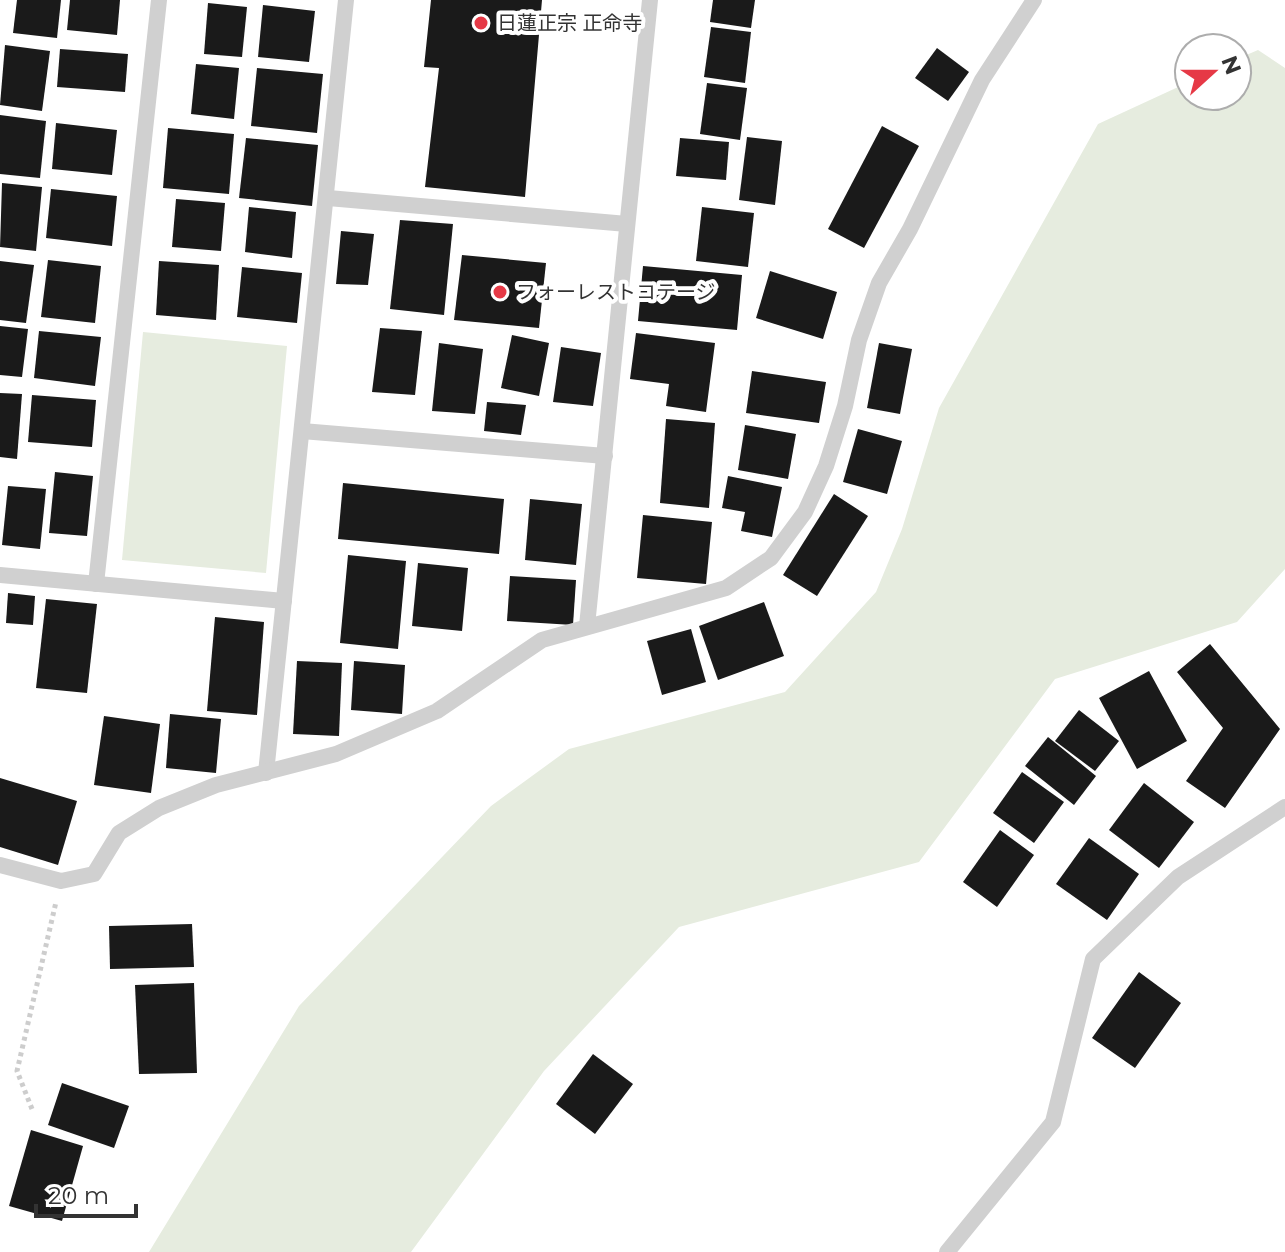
<svg xmlns="http://www.w3.org/2000/svg" width="1285" height="1252" font-family="Montserrat,'Noto Sans JP',sans-serif">
<style>
.green{fill:#e6ecdf}
.building{fill:#1a1a1a}
.lines{fill:none;stroke-linecap:round;stroke-linejoin:round}
.path{stroke:#cdcdcd;stroke-width:5;stroke-dasharray:4 4;stroke-linecap:butt}
.service{stroke:#d0d0d0;stroke-width:16}
.poi-dot{fill:#e63946;stroke:#fff;stroke-width:3}
.labels{text-anchor:middle;stroke-width:8;stroke-linejoin:round;paint-order:stroke}
.poi-label{font-size:20px;fill:#333;stroke:#fff;text-anchor:start}
</style>
<rect width="100%" height="100%" fill="#fff"/>
<g class="green">
<path d="M1258 50 1285 68V569L1237 622 1055 679 919 862 679 927 544 1071 411 1252H149L299 1006 491 806 569 749 785 692 876 592 902 529 939 408 1098 124 1189 82V96H1237V59Z"/>
<path d="M143 332 287 346 266 573 122 560Z"/>
</g>
<g class="building">
<path d="M17 0H61L57 38 13 33Z"/>
<path d="M70 0H120L117 35 67 30Z"/>
<path d="M431 0H542L525 197 425 187 439 68 424 67Z"/>
<path d="M713 0H755L751 28 710 22Z"/>
<path d="M208 3 247 7 242 57 204 54Z"/>
<path d="M263 5 315 11 309 62 258 57Z"/>
<path d="M711 27 751 32 745 83 704 77Z"/>
<path d="M5 45 50 51 42 111 0 105Z"/>
<path d="M937 48 969 72 948 101 915 78Z"/>
<path d="M60 49 128 54 125 92 57 87Z"/>
<path d="M196 64 239 68 234 119 191 114Z"/>
<path d="M257 68 323 74 317 133 251 126Z"/>
<path d="M707 83 747 88 740 140 700 134Z"/>
<path d="M0 115 46 121 40 178 0 174Z"/>
<path d="M56 123 117 130 112 175 52 169Z"/>
<path d="M882 126 919 146 864 248 828 229Z"/>
<path d="M168 128 234 134 229 194 163 188Z"/>
<path d="M747 137 782 141 775 205 739 200Z"/>
<path d="M246 138 318 145 312 206 239 198Z"/>
<path d="M680 138 729 142 726 180 676 176Z"/>
<path d="M2 183 42 187 36 251 0 247Z"/>
<path d="M51 189 117 196 112 246 46 238Z"/>
<path d="M176 199 225 203 221 251 172 247Z"/>
<path d="M249 207 296 212 292 258 245 252Z"/>
<path d="M702 207 754 213 748 267 696 261Z"/>
<path d="M400 220 453 224 444 315 390 309Z"/>
<path d="M341 231 374 234 368 285 336 284Z"/>
<path d="M462 255 546 263 539 328 454 320Z"/>
<path d="M48 260 101 266 95 323 41 317Z"/>
<path d="M0 261 34 265 26 323 0 320Z"/>
<path d="M159 261 219 265 216 320 156 315Z"/>
<path d="M643 266 742 275 737 330 638 321Z"/>
<path d="M242 267 302 273 297 323 237 317Z"/>
<path d="M770 271 837 292 823 339 756 318Z"/>
<path d="M0 326 28 329 22 377 0 375Z"/>
<path d="M380 328 422 331 415 395 372 392Z"/>
<path d="M39 331 101 337 95 386 34 378Z"/>
<path d="M636 333 715 343 706 412 666 406 669 384 630 379Z"/>
<path d="M512 335 549 343 539 396 501 388Z"/>
<path d="M439 343 483 349 475 414 432 411Z"/>
<path d="M879 343 912 349 900 414 867 408Z"/>
<path d="M561 347 601 353 593 406 553 402Z"/>
<path d="M752 371 826 382 819 423 746 413Z"/>
<path d="M0 393 22 394 17 459 0 457Z"/>
<path d="M32 395 96 400 92 447 28 442Z"/>
<path d="M487 402 526 405 521 435 484 431Z"/>
<path d="M666 419 715 423 709 508 660 503Z"/>
<path d="M745 425 796 434 788 479 738 470Z"/>
<path d="M858 429 902 441 887 494 843 482Z"/>
<path d="M55 472 93 476 87 536 49 533Z"/>
<path d="M728 476 782 487 772 537 741 531 745 512 722 508Z"/>
<path d="M343 483 504 499 499 554 338 539Z"/>
<path d="M8 486 46 489 40 549 2 545Z"/>
<path d="M834 494 868 516 817 596 783 575Z"/>
<path d="M530 499 582 504 576 565 525 560Z"/>
<path d="M643 515 712 522 706 584 637 578Z"/>
<path d="M348 555 406 561 398 649 340 643Z"/>
<path d="M418 563 468 568 462 631 412 626Z"/>
<path d="M510 576 576 580 573 625 507 621Z"/>
<path d="M8 593 35 596 33 625 6 623Z"/>
<path d="M46 599 97 604 87 693 36 688Z"/>
<path d="M764 602 784 656 718 680 699 626Z"/>
<path d="M215 617 264 622 257 715 207 711Z"/>
<path d="M691 629 706 682 662 695 647 641Z"/>
<path d="M1210 644 1280 729 1225 808 1186 781 1223 728 1177 672Z"/>
<path d="M297 661 342 663 339 736 293 734Z"/>
<path d="M354 661 405 665 402 714 351 710Z"/>
<path d="M1149 671 1187 741 1137 769 1099 698Z"/>
<path d="M1079 710 1119 741 1095 771 1055 741Z"/>
<path d="M170 714 221 719 216 773 166 768Z"/>
<path d="M104 716 160 724 151 793 94 785Z"/>
<path d="M1048 737 1096 776 1074 805 1025 766Z"/>
<path d="M1022 772 1064 802 1034 843 993 813Z"/>
<path d="M0 778 77 801 58 865 0 847Z"/>
<path d="M1144 783 1194 822 1159 868 1109 830Z"/>
<path d="M1000 830 1034 855 997 907 963 882Z"/>
<path d="M1089 838 1139 874 1107 920 1056 884Z"/>
<path d="M192 924 194 967 110 969 109 926Z"/>
<path d="M1139 972 1181 1003 1135 1068 1092 1038Z"/>
<path d="M194 983 197 1073 139 1074 135 985Z"/>
<path d="M593 1054 633 1084 595 1134 556 1104Z"/>
<path d="M62 1083 129 1106 114 1148 48 1125Z"/>
<path d="M31 1130 83 1146 62 1221 9 1206Z"/>
</g>
<g class="lines">
<path class="path" d="M32 1109 17 1071 56 902"/>
<g class="service">
<path d="M328 198 627 224"/>
<path d="M302 431 605 456"/>
<path d="M0 575 284 601"/>
<path d="M96 584 159 0"/>
<path d="M587 626 650 0"/>
<path d="M266 773 346 0"/>
<path d="M0 865 61 881 94 874 119 833 159 808 216 785 336 754 437 711 542 640 726 588 771 558 805 512 826 466 845 406 859 340 879 283 910 229 982 80 1034 0"/>
<path d="M947 1252 1053 1122 1093 959 1178 877 1285 807"/>
</g>
</g>
<g class="poi-dot">
<circle cx="481" cy="23" r="8"/>
<circle cx="500" cy="292" r="8"/>
</g>
<g class="labels">
<g class="poi-label">
<text x="497" y="30">日蓮正宗 正命寺</text>
<text x="516" y="299">フォーレストコテージ</text>
</g>
</g>
<g transform="translate(1213 72) rotate(69)"><circle r="38" fill="#ffffff" stroke="#adadad" stroke-width="2"/>
<path d="M0-6L14 30L0 20L-14 30Z" fill="#e63946"/>
<text y="-12" font-size="22" font-weight="bold" text-anchor="middle" fill="#333333">N</text>
</g>
<path d="M36 1204v12h100v-12" fill="none" stroke="#333333" stroke-width="4"/>
<text x="48" y="1204" font-size="24" fill="#333333" stroke="#ffffff" stroke-width="6" paint-order="stroke">20 m</text>
</svg>
